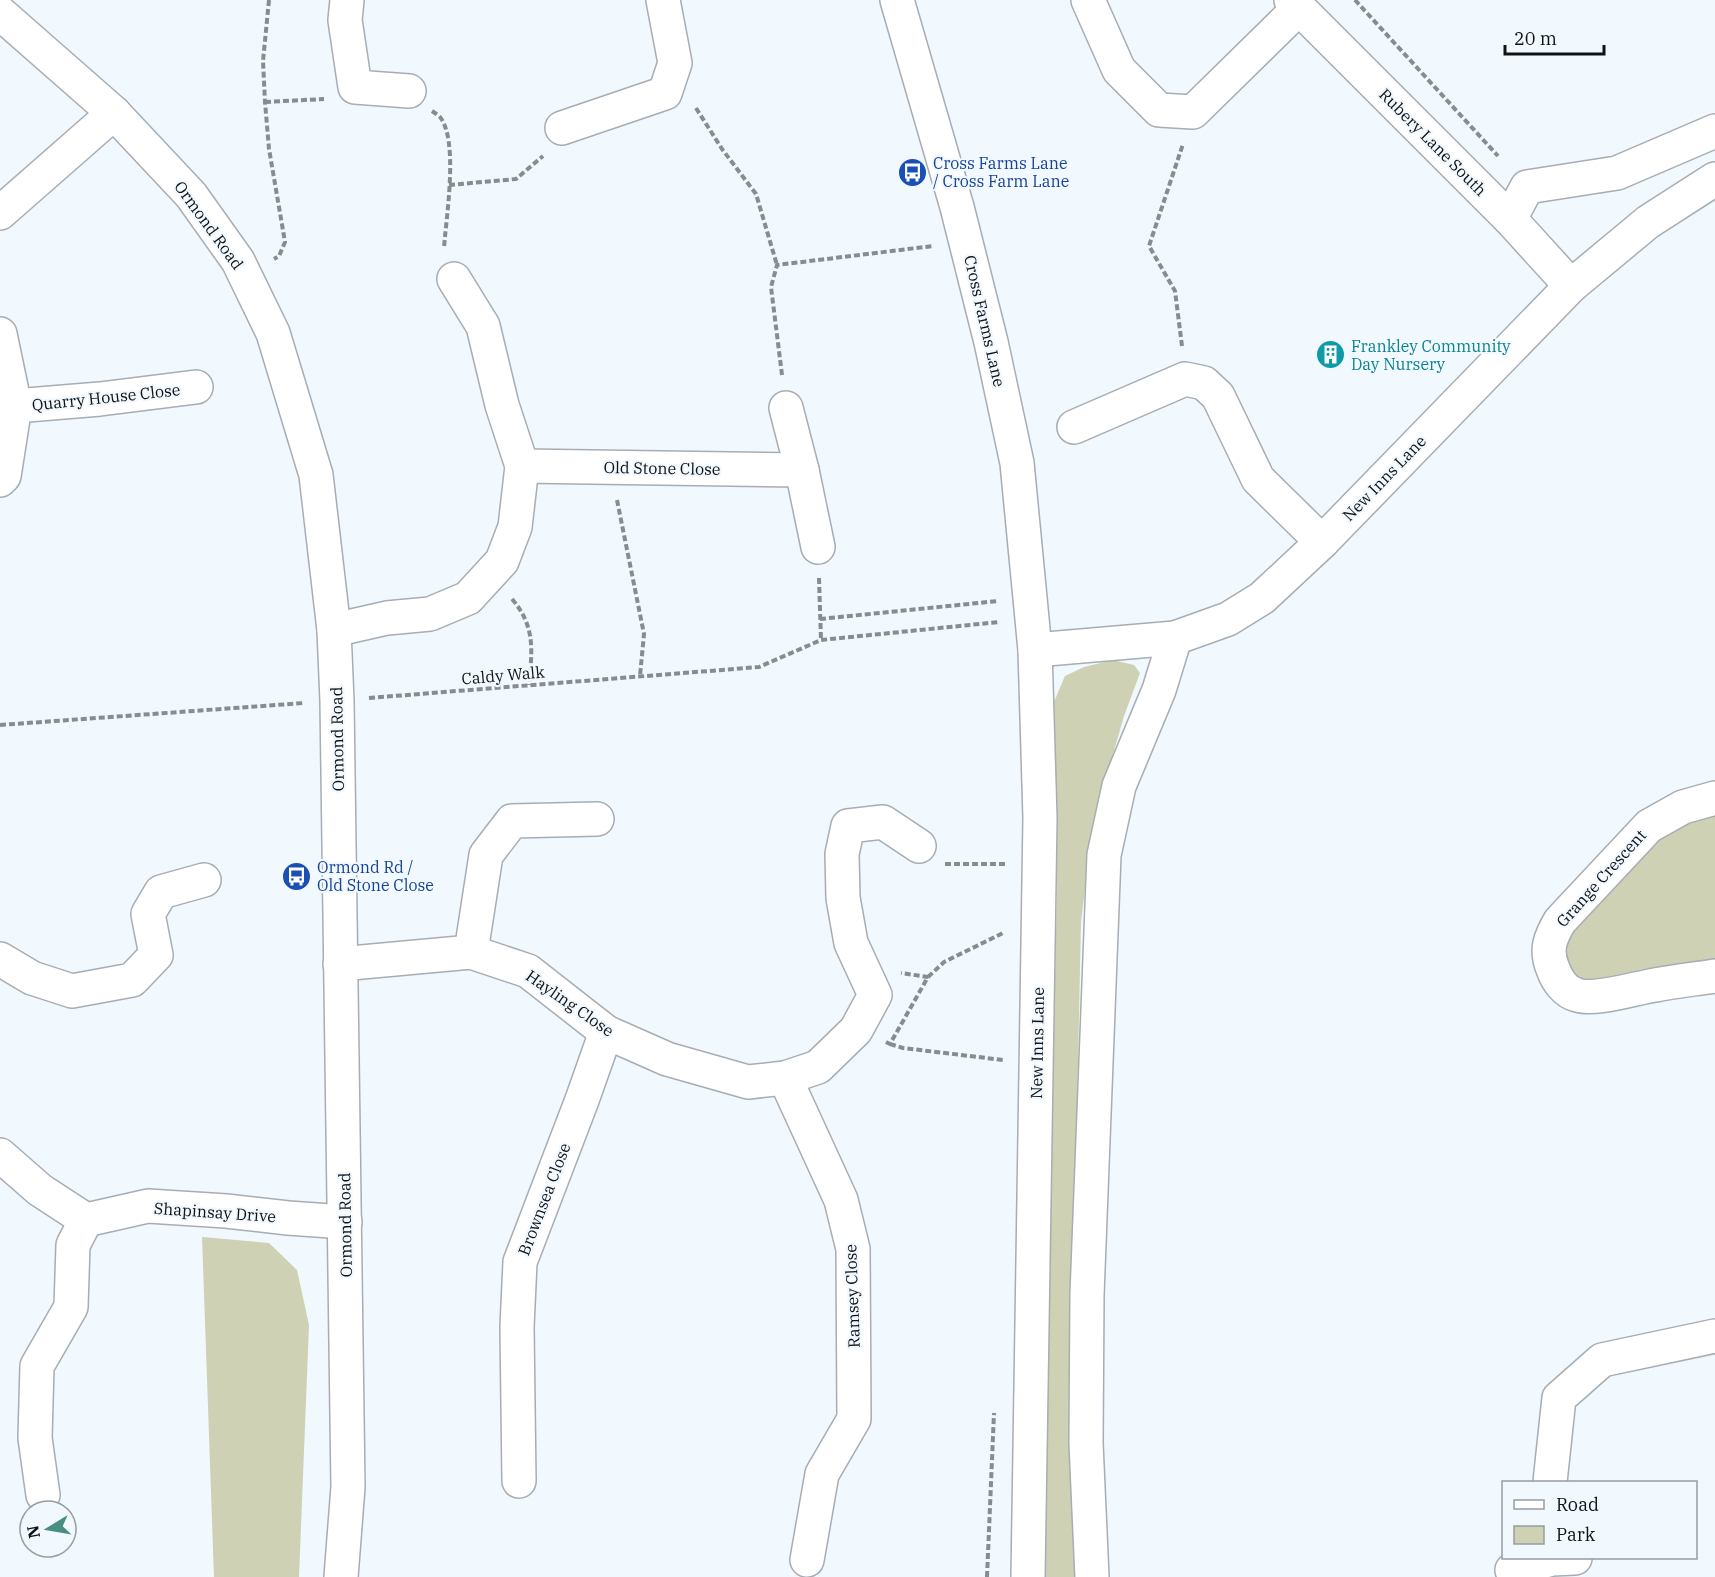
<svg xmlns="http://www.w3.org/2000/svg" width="1715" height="1577" font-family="'IBM Plex Serif',serif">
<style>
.green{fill:#ced1b3}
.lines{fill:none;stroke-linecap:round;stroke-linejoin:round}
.minor-casing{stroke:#a7adb2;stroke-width:36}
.path{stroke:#878c90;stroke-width:4;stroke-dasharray:6 3;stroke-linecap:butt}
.minor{stroke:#fff;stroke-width:33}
.labels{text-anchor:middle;stroke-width:4.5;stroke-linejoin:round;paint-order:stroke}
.street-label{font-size:16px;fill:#101214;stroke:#f1f8fe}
.transit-label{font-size:16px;fill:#164399;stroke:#f1f8fe;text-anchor:start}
.culture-label{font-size:16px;fill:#0d838f;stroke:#f1f8fe;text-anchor:start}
</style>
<rect width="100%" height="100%" fill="#f1f8fe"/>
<g class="green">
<path d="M1113 660 1134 665 1140 673 1124 716 1093 824 1081 922 1070 1443 1078 1577H1045V1426L1057 889 1054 702 1065 676 1084 667Z"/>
<path d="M1715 808V961L1642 969 1588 985 1569 978 1560 956 1565 940 1655 833Z"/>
<path d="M202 1237 269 1243 297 1270 309 1325 299 1577H214Z"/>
</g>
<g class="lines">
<defs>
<g id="minor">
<path d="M347 0 345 20 355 87 409 91"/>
<path d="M897 0 957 207 991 342 1017 463 1035 650 1040 818 1028 1577"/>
<path d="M1088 0 1119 70 1159 110 1193 112 1299 8"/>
<path d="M1291 0 1510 219 1571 286"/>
<path d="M0 13 114 113 191 195 238 261 273 333 316 475 334 630 337 701 348 1487 341 1577"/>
<path d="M562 128 665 93 675 63 663 0"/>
<path d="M0 213 114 113"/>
<path d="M1510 219 1527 187 1617 173 1715 131"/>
<path d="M0 334 15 406 4 476 0 480"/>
<path d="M15 406 100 399 196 387"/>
<path d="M786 408 802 470 818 547"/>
<path d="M1074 427 1185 379 1204 383 1218 396 1258 479 1322 542"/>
<path d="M522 466 802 470"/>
<path d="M334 630 387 618 430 614 468 598 502 561 515 527 522 466 502 405 483 326 454 279"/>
<path d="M1035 650 1175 638 1228 619 1262 598 1322 542 1571 286 1648 222 1715 179"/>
<path d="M1715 798 1683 807 1649 826 1560 921C1550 938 1545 950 1553 969 1557 980 1565 992 1577 995 1594 1001 1636 988 1655 985 1675 981 1695 979 1715 976"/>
<path d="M471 952 486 855 512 821 597 819"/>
<path d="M0 959 32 978 72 991 132 980 156 955 148 914 161 892 204 880"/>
<path d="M340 964 471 952 528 971 606 1032 667 1059 748 1082 785 1078 818 1067 856 1030 875 995 851 943 843 898 842 854 848 826 883 822 919 846"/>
<path d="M785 1078 841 1200 853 1249 854 1419 822 1474 807 1560"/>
<path d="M0 1155 40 1190 86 1220 148 1206 226 1211 288 1218 345 1222"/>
<path d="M519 1481 517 1327 520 1262 582 1100 606 1032"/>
<path d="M1550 1482 1559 1398 1602 1360 1715 1336"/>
<path d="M43 1495 35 1438 37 1366 71 1307 73 1245 86 1220"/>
<path d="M1512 1570 1552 1559 1575 1558"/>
<path d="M1092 1577 1086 1443 1087 1295 1104 855 1119 786 1159 690 1175 638"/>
</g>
</defs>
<use href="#minor" class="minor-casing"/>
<g class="path">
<path d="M269 0 263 61 265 102 269 149 285 242 279 256 274 259"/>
<path d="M1355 0 1498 156"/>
<path d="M265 102 324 99"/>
<path d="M696 108 722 149 756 194 777 265"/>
<path d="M432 111C435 113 438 115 440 117 459 141 446 218 444 248"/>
<path d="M449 185 516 179 543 156"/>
<path d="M1182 346 1175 291 1149 246 1183 144"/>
<path d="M782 375 771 287 777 265 933 246"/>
<path d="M617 500 644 634 640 676"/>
<path d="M819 578 821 640"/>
<path d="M512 599C536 627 532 651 529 685"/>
<path d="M820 619 998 601"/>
<path d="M369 698 759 667 821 640 999 622"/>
<path d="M0 725 304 703"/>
<path d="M945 864H1007"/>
<path d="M928 977 944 962 1005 932"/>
<path d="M886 1042 890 1044 928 977 901 973"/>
<path d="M890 1044 903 1048 1003 1060"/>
<path d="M987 1577 994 1413"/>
</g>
<use href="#minor" class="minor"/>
</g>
<defs>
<symbol id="bus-disc" viewBox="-11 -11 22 22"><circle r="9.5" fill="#1a4fb4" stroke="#f1f8fe"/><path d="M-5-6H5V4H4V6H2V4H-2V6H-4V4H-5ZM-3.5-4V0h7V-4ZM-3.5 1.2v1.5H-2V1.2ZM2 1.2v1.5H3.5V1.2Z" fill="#fff"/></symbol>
<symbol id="building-disc" viewBox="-11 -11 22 22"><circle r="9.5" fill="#0f9aa8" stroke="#f1f8fe"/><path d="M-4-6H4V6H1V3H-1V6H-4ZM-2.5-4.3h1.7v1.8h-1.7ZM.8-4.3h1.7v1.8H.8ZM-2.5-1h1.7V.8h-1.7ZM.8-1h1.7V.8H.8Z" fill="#fff"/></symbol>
</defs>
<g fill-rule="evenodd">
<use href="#bus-disc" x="896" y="156" width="33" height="33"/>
<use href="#building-disc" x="1314" y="338" width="33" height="33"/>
<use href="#bus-disc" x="280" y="860" width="33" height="33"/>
</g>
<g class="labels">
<g class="street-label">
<text transform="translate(1433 142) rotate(45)" y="6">Rubery Lane South</text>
<text transform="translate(209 225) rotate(54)" y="6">Ormond Road</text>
<text transform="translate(985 321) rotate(77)" y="6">Cross Farms Lane</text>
<text transform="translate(106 397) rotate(-6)" y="6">Quarry House Close</text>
<text transform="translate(662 468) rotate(1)" y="6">Old Stone Close</text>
<text transform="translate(1384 478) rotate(-46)" y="6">New Inns Lane</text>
<text transform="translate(503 675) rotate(-5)" y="6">Caldy Walk</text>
<text transform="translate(337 739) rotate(-91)" y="6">Ormond Road</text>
<text transform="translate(1601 878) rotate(-48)" y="6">Grange Crescent</text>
<text transform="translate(570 1003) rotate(35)" y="6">Hayling Close</text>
<text transform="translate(1037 1043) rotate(-89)" y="6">New Inns Lane</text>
<text transform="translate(544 1199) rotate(-69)" y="6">Brownsea Close</text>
<text transform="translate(215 1212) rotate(4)" y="6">Shapinsay Drive</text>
<text transform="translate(345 1225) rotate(-91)" y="6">Ormond Road</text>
<text transform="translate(852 1296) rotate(-92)" y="6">Ramsey Close</text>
</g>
<g class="transit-label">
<text x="933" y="169">Cross Farms Lane<tspan x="933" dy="18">/ Cross Farm Lane</tspan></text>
<text x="317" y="873">Ormond Rd /<tspan x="317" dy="18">Old Stone Close</tspan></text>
</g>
<g class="culture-label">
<text x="1351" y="352">Frankley Community<tspan x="1351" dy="18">Day Nursery</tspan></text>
</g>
</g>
<rect x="1502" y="1481" width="195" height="78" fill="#f1f8fe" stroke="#979ca0" stroke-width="1.5"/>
<rect x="1514" y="1500" width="30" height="9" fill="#ffffff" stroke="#979ca0" stroke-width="1.5"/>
<text x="1556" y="1511" font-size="18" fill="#101214">Road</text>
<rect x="1514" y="1526" width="30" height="18" fill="#ced1b3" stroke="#979ca0" stroke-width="1.5"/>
<text x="1556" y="1541" font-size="18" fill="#101214">Park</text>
<g transform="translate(48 1529) rotate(259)"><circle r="28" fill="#f1f8fe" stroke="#979ca0" stroke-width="1.5"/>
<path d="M0-4.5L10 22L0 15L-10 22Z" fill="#498e82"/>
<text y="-9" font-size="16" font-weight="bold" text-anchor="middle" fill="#101214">N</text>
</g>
<path d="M1505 45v9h99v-9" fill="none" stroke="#101214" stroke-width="3"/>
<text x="1514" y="45" font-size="18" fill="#101214" stroke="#f1f8fe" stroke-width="4.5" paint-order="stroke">20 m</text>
</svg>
